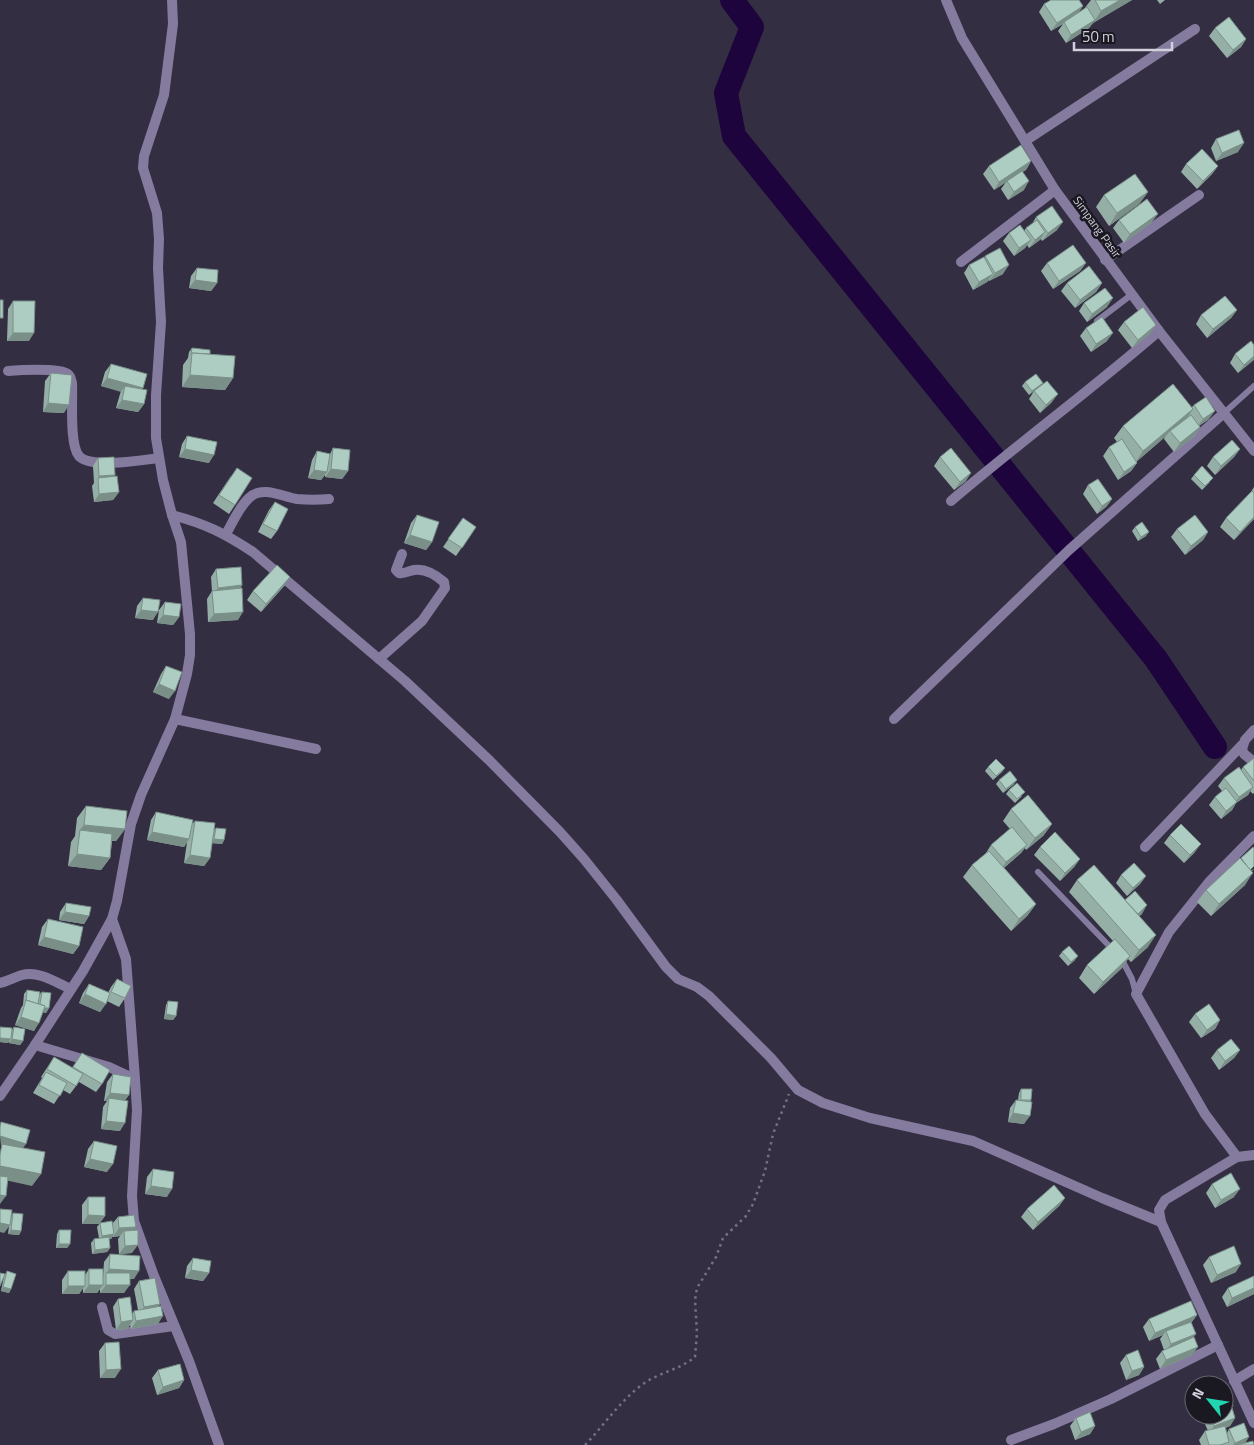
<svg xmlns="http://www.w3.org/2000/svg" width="1254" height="1445" font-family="'Titillium Web',sans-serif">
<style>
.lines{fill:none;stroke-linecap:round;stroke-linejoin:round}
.river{stroke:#1d043d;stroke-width:24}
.path{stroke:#767182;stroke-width:2.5;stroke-dasharray:2.5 4;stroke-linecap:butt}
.service{stroke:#847b9f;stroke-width:6}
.minor{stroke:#847b9f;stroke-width:10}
.tertiary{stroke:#847b9f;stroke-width:10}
.wall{fill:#95afa7}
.shaded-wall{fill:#798f88}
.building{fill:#adccc2;stroke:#798f88}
.labels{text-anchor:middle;stroke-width:5;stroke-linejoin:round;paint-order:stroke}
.street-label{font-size:12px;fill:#d3d0dd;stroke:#1a1821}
</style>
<rect width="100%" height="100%" fill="#332e42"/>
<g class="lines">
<path class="river" d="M732 0 752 27 726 93 734 136 1156 659 1215 747"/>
<path class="path" d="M585 1445C605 1424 620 1401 643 1384 660 1372 679 1370 695 1357L697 1333 695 1300 697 1288 716 1257 723 1238 746 1216 753 1204 765 1171 773 1134 789 1094"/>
<g class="service">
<path d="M1097 321 1131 295"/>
<path d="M1224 413 1254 386"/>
<path d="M1038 872 1114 951"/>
<path d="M1121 958 1132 979 1136 994"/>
</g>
<g class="minor">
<path d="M1025 141 1195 29"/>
<path d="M1105 260 1199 195"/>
<path d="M961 262 1055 190"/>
<path d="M8 371C19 370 56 368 66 373 70 374 71 379 72 383 73 399 69 444 79 456 90 469 143 460 159 458"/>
<path d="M951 501C1019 443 1091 390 1159 331"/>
<path d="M172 515C206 524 224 533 253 552L405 681 489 760 560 832 584 859 616 899 666 967 678 979 697 987 709 996 771 1058 798 1090 823 1103 870 1118 973 1141 1102 1198 1161 1222"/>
<path d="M226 534C233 522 239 507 249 498 262 485 283 497 297 499 308 500 318 500 329 499"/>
<path d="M379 659 422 621 445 588 444 582C436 575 426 568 414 570 408 571 405 574 399 573L396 570 402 554"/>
<path d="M175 719 316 749"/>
<path d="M894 719 1069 550 1224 413"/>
<path d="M1254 730 1245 740 1242 749 1244 754 1254 762"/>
<path d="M1145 847 1242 745"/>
<path d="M112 919 126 959 135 1079 137 1110 132 1196 134 1221 154 1276 189 1361 219 1445"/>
<path d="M0 983C8 981 15 977 22 975 38 970 57 983 71 989"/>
<path d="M35 1045 109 1067 135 1079"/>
<path d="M0 1096 35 1045 83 971 112 919 117 901 131 824 141 795 175 719 187 674 190 655V634L181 542 172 515 163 480 156 438V395L161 322 158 268 159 239 157 213 143 168 144 156 164 95 173 24 172 0"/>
<path d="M1254 1155 1237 1157 1165 1200 1159 1210 1161 1222 1254 1423"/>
<path d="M1237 1157 1205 1114 1136 994 1169 932 1209 882 1254 836"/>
<path d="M102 1307 108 1330 115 1334 174 1326"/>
<path d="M1234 1381 1254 1369"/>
<path d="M1011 1440 1054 1424 1111 1399 1218 1345"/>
</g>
<path class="tertiary" d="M946 0 962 38 1055 190 1159 331 1254 451"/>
</g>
<g class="wall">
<path d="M1091 0H1132L1093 23 1089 28 1066 43 1058 31 1063 24 1051 31 1039 12 1044 4 1083 6 1078 13 1084 9Z"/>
<path d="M1157 0H1165L1160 4Z"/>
<path d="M1215 28 1246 39 1241 47 1227 58 1209 36Z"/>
<path d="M1216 139 1238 152 1216 161 1211 148Z"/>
<path d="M1031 161 1026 170 1023 171 1024 190 1008 200 1001 189 1006 182 994 190 983 174 989 166Z"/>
<path d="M1186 164 1218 166 1212 174 1197 189 1181 172Z"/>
<path d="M1148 192 1139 204 1109 226 1096 207 1104 195Z"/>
<path d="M1036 217 1057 230 1042 241 1041 239 1029 248 1027 245 1025 248 1014 256 1003 241 1009 233 1024 231 1026 228 1032 224Z"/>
<path d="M1119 220 1152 222 1124 243 1113 228Z"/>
<path d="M985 256 1003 274 989 281V280L987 282 973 290 964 273 969 265 984 258Z"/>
<path d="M1047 263H1086L1080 271 1053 289 1041 271Z"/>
<path d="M197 268 217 283 211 291 189 288 191 276Z"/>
<path d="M1067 283H1102L1096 292 1075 308 1061 291Z"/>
<path d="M13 301 29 341H7L8 309Z"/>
<path d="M1084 303 1107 307 1087 322 1079 311Z"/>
<path d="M1237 310 1231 318 1207 338 1196 324 1201 315Z"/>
<path d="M1124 322 1151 333 1132 348 1118 330Z"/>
<path d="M1086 328 1107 341 1091 352 1080 336Z"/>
<path d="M1254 345V359L1238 373 1230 363 1235 354Z"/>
<path d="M192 348 210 354 233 378 225 390 182 387 183 365 188 358 189 352Z"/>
<path d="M111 364 142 389 144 404 138 412 116 408 120 394 121 391 101 386 105 372Z"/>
<path d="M51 373 64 413 43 412 45 381Z"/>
<path d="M1025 382 1041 385 1052 402 1040 413 1029 399 1034 391 1029 395 1022 386Z"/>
<path d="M1194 405 1209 419 1199 426 1200 427 1195 436 1174 452 1164 439 1165 437 1136 462 1137 463 1131 471 1118 480 1103 456 1109 447 1117 442 1114 438 1123 426 1192 407Z"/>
<path d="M187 436 209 463 179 457 182 444Z"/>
<path d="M333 448 348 471 342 479 325 477V475L321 480 308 478 312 460 317 451 330 454Z"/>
<path d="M1240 449 1234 457 1215 475 1207 466 1213 457Z"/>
<path d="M940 457 966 481 954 490 934 466Z"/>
<path d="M98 458 115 475 114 476 119 492 113 500 94 502 92 486 94 483 93 466Z"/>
<path d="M1194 475 1210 482 1202 490 1191 479Z"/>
<path d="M231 476 235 505 229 514 213 503Z"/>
<path d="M1088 485 1112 499 1106 507 1097 514 1083 494Z"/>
<path d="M1254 487V519L1234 540 1220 527 1226 518 1249 495Z"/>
<path d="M275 502 277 531 271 539 258 532 269 510Z"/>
<path d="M417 515 432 542 426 550 404 543 411 523Z"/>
<path d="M463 518 476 527 456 556 443 547Z"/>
<path d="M1135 527 1146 536 1138 541 1132 531Z"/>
<path d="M1177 529 1208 532 1203 540 1185 555 1171 537Z"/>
<path d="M216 569 242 585 240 589 238 620 208 622 207 599 212 591 211 577Z"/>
<path d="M285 585 261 612 247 600 253 591Z"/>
<path d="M143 598 153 620 135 618 137 606Z"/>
<path d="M165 602 179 617 173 625 157 623 159 610Z"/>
<path d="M166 666 169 699 153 692 161 674Z"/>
<path d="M1254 758V793L1253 794 1250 791 1248 795 1236 803 1232 810 1221 819 1209 805 1215 797 1222 791 1218 786 1224 778 1241 770 1243 767Z"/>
<path d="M988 767 1005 768 1002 772 993 780 985 771Z"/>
<path d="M999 780 1014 784 1003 793 996 784Z"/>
<path d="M1009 790 1022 796 1015 803 1006 794Z"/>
<path d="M86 806 125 829 116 841H112L110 858 101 870 68 866 71 842 75 836 77 818Z"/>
<path d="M1011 809 1052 824 1043 836 1026 850 1025 848 1021 853 1004 868 1036 904 1027 916 1011 931 963 877 972 865 986 853 991 845 1010 829 1003 821Z"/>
<path d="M156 812 192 824 195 821 214 830 216 828 224 840 222 844 212 843 210 858 204 866 184 863 187 842 184 847 147 840 151 820Z"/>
<path d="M1170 835 1195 852 1184 863 1164 843Z"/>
<path d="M1040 847 1080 859 1074 867 1060 881 1034 855Z"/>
<path d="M1254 869 1252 871 1245 885 1211 916 1197 902 1206 890Z"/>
<path d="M1121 875 1146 876 1140 884 1127 896 1116 883Z"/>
<path d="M1077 880 1125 900 1142 914 1139 916 1148 947 1131 962 1128 959 1122 968 1094 994 1079 978 1087 965 1113 941 1069 892Z"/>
<path d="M66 903 89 916 84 924 59 920 60 912Z"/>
<path d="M48 919 79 946 73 954 38 945 42 927Z"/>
<path d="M1062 952 1075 960 1068 966 1059 956Z"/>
<path d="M117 979 125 998 119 1007 107 1001 100 1012 79 1003 83 993 89 984 108 993 111 987Z"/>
<path d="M27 990 39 995 42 992 49 1008 46 1013 43 1012 34 1031 15 1025 21 1008 23 1005 24 994Z"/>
<path d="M168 1001 176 1016 173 1020 164 1019 166 1005Z"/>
<path d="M1195 1014 1220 1020 1215 1029 1201 1038 1189 1022Z"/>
<path d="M0 1027 11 1031 14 1027 23 1041 20 1045 9 1043V1041L8 1043 0 1042Z"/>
<path d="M1217 1050H1240L1234 1058 1219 1070 1211 1058Z"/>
<path d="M82 1053 102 1084 96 1092 79 1082 70 1094 63 1090 54 1104 33 1093 42 1078 41 1077 54 1057 72 1068Z"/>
<path d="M113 1074 129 1095 125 1100 120 1131 101 1129 103 1107 107 1101H104L107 1082Z"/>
<path d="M1021 1089 1031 1100 1024 1124 1008 1122 1010 1108 1016 1100H1018L1019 1093Z"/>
<path d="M94 1141 107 1172 84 1167 88 1149Z"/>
<path d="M153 1169 167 1197 145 1194 147 1177Z"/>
<path d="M1212 1184 1234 1197 1215 1208 1206 1193Z"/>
<path d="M88 1197 105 1216 99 1224H82V1205Z"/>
<path d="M1065 1198 1059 1206 1033 1230 1021 1217 1027 1209Z"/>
<path d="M13 1213 21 1231 19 1235 8 1234 9 1226 4 1233Z"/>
<path d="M118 1217 133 1230 132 1253 119 1254 118 1239 120 1236 113 1237V1236L111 1239H109L110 1248 107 1252 92 1254 91 1243 94 1239 99 1238 97 1227 100 1223 112 1224Z"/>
<path d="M59 1230 70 1244 67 1248H56L57 1234Z"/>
<path d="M110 1254 134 1279H130L124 1293H100V1289L97 1293H83V1288L79 1294H62V1280L68 1271 85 1275 89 1269 103 1277 104 1262Z"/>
<path d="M1209 1257 1236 1272 1211 1283 1203 1265Z"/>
<path d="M193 1258 209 1273 203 1281 185 1278 187 1266Z"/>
<path d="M7 1271 11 1289 9 1293 1 1291 4 1276Z"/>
<path d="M139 1281 160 1304 159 1306 158 1324 131 1329 130 1325 127 1329 116 1330 113 1307 118 1299 132 1314 134 1311 138 1310 134 1289Z"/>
<path d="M1228 1288 1254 1294 1227 1307 1222 1297Z"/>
<path d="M1197 1315 1191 1323 1193 1337 1192 1355 1160 1369 1156 1359 1162 1351 1164 1350 1160 1339 1163 1335 1149 1341 1143 1327 1149 1319Z"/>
<path d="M105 1343 115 1378H100L99 1351Z"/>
<path d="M1126 1355 1144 1367 1139 1375 1126 1380 1120 1363Z"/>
<path d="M158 1370 184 1380 179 1388 157 1395 152 1378Z"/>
<path d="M1233 1406 1232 1408 1235 1418 1230 1426 1225 1428 1227 1433 1229 1429 1245 1443 1254 1445H1201L1199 1440 1205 1431H1208L1205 1424 1210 1417V1415H1224Z"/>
<path d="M1076 1418 1095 1426 1090 1434 1075 1440 1070 1426Z"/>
</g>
<g class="shaded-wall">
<path d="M1120 0H1132L1093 23 1089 28 1066 43 1071 35 1095 20 1101 11Z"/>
<path d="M1083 6 1077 15 1051 31 1057 23Z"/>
<path d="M1246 39 1241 47 1227 58 1233 50Z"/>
<path d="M1244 143 1238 152 1216 161 1222 153Z"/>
<path d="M1031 161 1026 170 994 190 999 182Z"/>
<path d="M1218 166 1212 174 1197 189 1203 181Z"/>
<path d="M1029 181 1024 190 1008 200 1014 192Z"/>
<path d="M1148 192 1139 204 1109 226 1117 213Z"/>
<path d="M1158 214 1152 222 1124 243 1130 234Z"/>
<path d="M1063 222 1057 230 1042 241 1048 233Z"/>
<path d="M1045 232 1040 240 1029 248 1035 240Z"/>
<path d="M1031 240 1025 248 1014 256 1019 248Z"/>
<path d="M1086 263 1080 271 1053 289 1059 281Z"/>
<path d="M1009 265 1003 274 989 281 995 273Z"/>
<path d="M993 274 987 282 973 290 979 282Z"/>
<path d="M195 280 217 283 211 291 189 288Z"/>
<path d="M1102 283 1096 292 1075 308 1080 300Z"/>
<path d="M1113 298 1107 307 1087 322 1092 314Z"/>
<path d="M1237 310 1231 318 1207 338 1213 329Z"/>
<path d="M1156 325 1151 333 1132 348 1138 340Z"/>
<path d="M13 333H34L29 341H7Z"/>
<path d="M1113 333 1107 341 1091 352 1096 344Z"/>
<path d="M1254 356V360L1238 373 1244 365Z"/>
<path d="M190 375 233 378 225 390 182 387Z"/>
<path d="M107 378 143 388 137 396 125 386 121 392 101 386Z"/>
<path d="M1043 383 1040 387 1029 395 1032 391Z"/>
<path d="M1058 394 1052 402 1040 413 1046 405Z"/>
<path d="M122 400 144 404 138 412 116 408Z"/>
<path d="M48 403 69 405 64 413 43 412Z"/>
<path d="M1193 409 1185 421 1170 431 1165 437 1135 463 1143 451Z"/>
<path d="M1215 411 1209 419 1197 427 1203 419Z"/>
<path d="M1200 427 1195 436 1174 452 1180 443Z"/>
<path d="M185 449 214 455 209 463 179 457Z"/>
<path d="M1240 449 1234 457 1215 475 1221 466Z"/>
<path d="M1137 463 1131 471 1118 480 1124 472Z"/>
<path d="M331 469 348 471 342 479 325 477Z"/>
<path d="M314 470 327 472 321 480 308 478Z"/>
<path d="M971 473 966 481 954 490 960 482Z"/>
<path d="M115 475 109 483 98 478 99 476Z"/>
<path d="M119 492 113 500 94 502 99 494Z"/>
<path d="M1112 499 1106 507 1097 514 1102 506Z"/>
<path d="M1254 517V519L1234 540 1240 532Z"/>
<path d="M1149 532 1146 536 1138 541 1141 537Z"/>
<path d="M1208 532 1203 540 1185 555 1191 546Z"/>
<path d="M410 535 432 542 426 550 404 543Z"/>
<path d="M290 577 285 585 261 612 266 604Z"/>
<path d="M242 585 237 593 212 596 218 588Z"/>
<path d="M141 610 158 612 153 620 135 618Z"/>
<path d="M243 612 238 620 208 622 214 614Z"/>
<path d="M163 615 179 617 173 625 157 623Z"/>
<path d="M159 684 175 691 169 699 153 692Z"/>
<path d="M1017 780 1014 784 1003 793 1006 789Z"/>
<path d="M1253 787 1248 795 1236 803 1232 810 1221 819 1226 811 1233 805 1239 797Z"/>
<path d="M1052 824 1043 836 1026 850 1035 838Z"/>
<path d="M84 825 125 829 116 841 79 837V831Z"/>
<path d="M152 832 189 839 184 847 147 840Z"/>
<path d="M214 839 224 840 222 844 211 843Z"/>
<path d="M1201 844 1195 852 1184 863 1190 855Z"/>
<path d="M1027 845 1021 853 1000 871 1006 862Z"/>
<path d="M77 854 110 858 101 870 68 866Z"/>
<path d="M190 855 210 858 204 866 184 863Z"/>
<path d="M1080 859 1074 867 1060 881 1065 873Z"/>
<path d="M1253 873 1245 885 1211 916 1219 904Z"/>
<path d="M1146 876 1140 884 1127 896 1133 888Z"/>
<path d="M1036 904 1027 916 1011 931 1019 919Z"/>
<path d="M1147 905 1142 914 1132 922 1137 914Z"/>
<path d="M65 912 89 916 84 924 59 920Z"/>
<path d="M1156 935 1148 947 1131 962 1139 950Z"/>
<path d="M44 937 79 946 73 954 38 945Z"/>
<path d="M1078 956 1075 960 1068 966 1071 962Z"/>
<path d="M1130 956 1122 968 1094 994 1103 982Z"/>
<path d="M85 994 106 1004 100 1012 79 1003Z"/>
<path d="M40 1007 49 1008 46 1013 37 1011Z"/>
<path d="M166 1014 176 1016 173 1020 164 1019Z"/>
<path d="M21 1017 39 1023 34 1031 15 1025Z"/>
<path d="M1220 1020 1215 1029 1201 1038 1207 1030Z"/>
<path d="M0 1038 11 1039 8 1043 0 1042Z"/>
<path d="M12 1039 23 1041 20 1045 9 1043Z"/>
<path d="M1240 1050 1234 1058 1219 1070 1225 1061Z"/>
<path d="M110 1093 129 1095 123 1103 109 1098 107 1101H104Z"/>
<path d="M1013 1113 1030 1116 1024 1124 1008 1122Z"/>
<path d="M106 1121 125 1123 120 1131 101 1129Z"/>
<path d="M0 1136 26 1144 20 1152 2 1144 1 1146Z"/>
<path d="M90 1159 113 1164 107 1172 84 1167Z"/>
<path d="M0 1166 41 1174 32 1186 0 1179Z"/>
<path d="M151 1186 172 1189 167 1197 145 1194Z"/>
<path d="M1240 1189 1234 1197 1215 1208 1221 1200Z"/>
<path d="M0 1195 6 1196 0 1204Z"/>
<path d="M1065 1198 1059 1206 1033 1230 1038 1222Z"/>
<path d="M88 1215 105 1216 99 1224H82Z"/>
<path d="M0 1223 10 1225 4 1233 0 1232Z"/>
<path d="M136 1227 130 1235 124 1231 120 1236 113 1237 119 1228Z"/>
<path d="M11 1230 21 1231 19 1235 8 1234Z"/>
<path d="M114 1234 111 1239 99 1240 102 1236Z"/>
<path d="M59 1244H70L67 1248H56Z"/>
<path d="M138 1245 132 1253 119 1254 125 1246Z"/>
<path d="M110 1248 107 1252 92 1254 95 1250Z"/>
<path d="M1241 1264 1236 1272 1211 1283 1217 1275Z"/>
<path d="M109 1269 139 1271 134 1279 106 1278V1274Z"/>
<path d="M191 1270 209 1273 203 1281 185 1278Z"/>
<path d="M89 1285H103L97 1293H83Z"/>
<path d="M106 1285H130L124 1293H100Z"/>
<path d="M68 1286H85L79 1294H62Z"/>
<path d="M3 1287 11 1289 9 1293 1 1291Z"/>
<path d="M1254 1288V1294L1227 1307 1232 1298Z"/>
<path d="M160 1304 155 1312 139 1315 144 1307Z"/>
<path d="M1197 1315 1191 1323 1166 1331 1163 1335 1149 1341 1155 1333Z"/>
<path d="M163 1316 158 1324 131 1329 136 1321Z"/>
<path d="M133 1320 127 1329 116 1330 121 1322Z"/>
<path d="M1196 1334 1190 1342 1165 1352 1171 1344Z"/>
<path d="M1198 1347 1192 1355 1160 1369 1166 1360Z"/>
<path d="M1144 1367 1139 1375 1126 1380 1132 1371Z"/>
<path d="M121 1369 115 1378H100L106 1370Z"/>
<path d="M184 1380 179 1388 157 1395 163 1387Z"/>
<path d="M1233 1406 1228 1414 1224 1415V1409Z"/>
<path d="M1235 1418 1230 1426 1209 1434 1214 1426Z"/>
<path d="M1095 1426 1090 1434 1075 1440 1081 1432Z"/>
<path d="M1249 1437 1244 1445H1233L1235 1443Z"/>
</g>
<g class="building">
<path d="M1051 0H1079L1083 6 1057 23 1044 4Z"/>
<path d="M1095 0H1120L1101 11Z"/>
<path d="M1087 7 1095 20 1071 35 1064 22Z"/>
<path d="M1229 17 1246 39 1233 50 1215 28Z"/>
<path d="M1239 130 1244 143 1222 153 1216 139Z"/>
<path d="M1021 145 1031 161 999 182 989 166Z"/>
<path d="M1202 149 1218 166 1203 181 1186 164Z"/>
<path d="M1022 171 1029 181 1014 192 1007 181Z"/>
<path d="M1135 174 1148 192 1117 213 1104 195Z"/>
<path d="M1147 199 1158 214 1130 234 1119 220Z"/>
<path d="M1052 206 1063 222 1048 233 1036 217Z"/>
<path d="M1037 220 1045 232 1035 240 1026 228Z"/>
<path d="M1020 225 1031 240 1019 248 1009 233Z"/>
<path d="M1073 245 1086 263 1059 281 1047 263Z"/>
<path d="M1000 248 1009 265 995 273 985 256Z"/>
<path d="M984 257 993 274 979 282 969 265Z"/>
<path d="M1089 266 1102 283 1080 300 1067 283Z"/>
<path d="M197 268 218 270 217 283 195 280Z"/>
<path d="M1105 288 1113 298 1092 314 1084 303Z"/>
<path d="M1225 296 1237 310 1213 329 1201 315Z"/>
<rect x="0" y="300" width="3" height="18"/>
<path d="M13 301H35L34 333H13Z"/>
<path d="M1143 307 1156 325 1138 340 1124 322Z"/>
<path d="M1102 317 1113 333 1096 344 1086 328Z"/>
<path d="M1251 341 1254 345V356L1244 365 1235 354Z"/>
<path d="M192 348 210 350V354L192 353 191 354Z"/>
<path d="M192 353 235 356 233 378 190 375Z"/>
<path d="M111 364 147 374 143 388 107 378Z"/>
<path d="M51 373 72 375 69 405 48 403Z"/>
<path d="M1036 374 1043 383 1032 391 1025 382Z"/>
<path d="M1047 381 1058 394 1046 405 1034 391Z"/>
<path d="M1173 384 1193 409 1143 451 1123 426Z"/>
<path d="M125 386 147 390 144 404 122 400Z"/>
<path d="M1206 397 1215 411 1203 419 1194 405Z"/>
<path d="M1191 415 1200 427 1180 443 1170 431Z"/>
<path d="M187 436 217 442 214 455 185 449Z"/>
<path d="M1122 439 1137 463 1124 472 1109 447Z"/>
<path d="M1232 440 1240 449 1221 466 1213 457Z"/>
<path d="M333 448 350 450 348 471 331 469Z"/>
<path d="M951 448 971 473 960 482 940 457Z"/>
<path d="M317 451 330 454 327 472 314 470Z"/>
<path d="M114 457 115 475 99 476 98 458Z"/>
<path d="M1202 466 1213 478 1205 486 1194 475Z"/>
<path d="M237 468 252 478 235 505 219 495Z"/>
<path d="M117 476 119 492 99 494 98 478Z"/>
<path d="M1098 479 1112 499 1102 506 1088 485Z"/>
<path d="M1252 491 1254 493V517L1240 532 1226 518Z"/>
<path d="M275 502 288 509 277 531 263 524Z"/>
<path d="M417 515 439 522 432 542 410 535Z"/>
<path d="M1195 515 1208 532 1191 546 1177 529Z"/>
<path d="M463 518 476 527 462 548 448 539Z"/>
<path d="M1142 522 1149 532 1141 537 1135 527Z"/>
<path d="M277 565 290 577 266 604 253 591Z"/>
<path d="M241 567 242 585 218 588 216 569Z"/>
<path d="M242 588 243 612 214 614 212 591Z"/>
<path d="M143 598 160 600 158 612 141 610Z"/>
<path d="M165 602 181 604 179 617 163 615Z"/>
<path d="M166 666 182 672 175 691 159 684Z"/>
<path d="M1254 758V781L1243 767Z"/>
<path d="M996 759 1005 768 996 776 988 767Z"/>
<path d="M1239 767 1253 787 1239 797 1224 778Z"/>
<path d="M1010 771 1017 780 1006 789 999 780Z"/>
<path d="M1017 783 1025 792 1017 799 1009 790Z"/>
<path d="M1226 788 1237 802 1226 811 1215 797Z"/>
<path d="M1028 795 1052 824 1035 838 1011 809Z"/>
<path d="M86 806 127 811 125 829 84 825Z"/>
<path d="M156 812 193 820 189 839 152 832Z"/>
<path d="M195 821 215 823 210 858 190 855Z"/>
<path d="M1181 824 1201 844 1190 855 1170 835Z"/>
<path d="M1012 827 1027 845 1006 862 991 845Z"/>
<path d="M216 828 226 829 224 840 214 839Z"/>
<path d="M80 830 112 834 110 858 77 854Z"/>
<path d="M1055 832 1080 859 1065 873 1040 847Z"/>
<path d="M1253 847 1254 848V866L1250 870 1241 858Z"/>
<path d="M989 851 1036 904 1019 919 972 865Z"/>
<path d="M1240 858 1253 873 1219 904 1206 890Z"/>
<path d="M1134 863 1146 876 1133 888 1121 875Z"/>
<path d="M1094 865 1156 935 1139 950 1077 880Z"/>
<path d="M1135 891 1147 905 1138 914 1125 900Z"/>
<path d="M66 903 91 907 89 916 65 912Z"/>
<path d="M48 919 83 927 79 946 44 937Z"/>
<path d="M1115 939 1130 956 1103 982 1087 965Z"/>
<path d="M1069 946 1078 956 1071 962 1062 952Z"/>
<path d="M117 979 131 986 125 998 111 992Z"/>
<path d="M89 984 110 993 106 1004 85 994Z"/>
<path d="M27 990 40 992 38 1004 26 1000V1002Z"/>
<path d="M42 992 51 993 49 1008H44L45 1006 40 1004Z"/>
<path d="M26 1000 45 1006 39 1023 21 1017Z"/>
<path d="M168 1001 178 1002 176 1016 166 1014Z"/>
<path d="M1209 1004 1220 1020 1207 1030 1195 1014Z"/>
<path d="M0 1027 12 1028 11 1039 0 1038Z"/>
<path d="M14 1027 25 1029 23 1041 12 1039Z"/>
<path d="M1231 1039 1240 1050 1225 1061 1217 1050Z"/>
<path d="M82 1053 110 1070 102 1084 73 1067Z"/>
<path d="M54 1057 83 1074 76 1086 47 1069Z"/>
<path d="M46 1072 67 1083 60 1096 39 1085Z"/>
<path d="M113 1074 131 1077 129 1095 110 1093Z"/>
<path d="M1021 1089H1032L1031 1100H1021Z"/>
<path d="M109 1098 128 1101 125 1123 106 1121Z"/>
<path d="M1016 1100 1032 1102 1030 1116 1013 1113Z"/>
<path d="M1 1122 30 1130 26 1144 0 1136V1127Z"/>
<path d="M94 1141 117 1146 113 1164 90 1159Z"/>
<path d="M2 1144 45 1152 41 1174 0 1166V1155Z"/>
<path d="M153 1169 174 1172 172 1189 151 1186Z"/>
<path d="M1231 1173 1240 1189 1221 1200 1212 1184Z"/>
<path d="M0 1176 8 1177 6 1196 0 1195Z"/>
<path d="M1054 1185 1065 1198 1038 1222 1027 1209Z"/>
<path d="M88 1197H105V1216L88 1215Z"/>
<path d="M0 1209 12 1210 10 1225 0 1223Z"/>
<path d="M13 1213 23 1214 21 1231 11 1230Z"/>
<path d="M134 1215 136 1227 119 1228 118 1217Z"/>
<path d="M112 1221 114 1234 102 1236 100 1223Z"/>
<path d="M59 1230H71L70 1244H59Z"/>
<path d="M138 1230V1245L125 1246 124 1231Z"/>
<path d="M109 1237 110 1248 95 1250 94 1239Z"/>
<path d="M1234 1246 1241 1264 1217 1275 1209 1257Z"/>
<path d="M110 1254 140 1256 139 1271 109 1269Z"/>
<path d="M193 1258 211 1261 209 1273 191 1270Z"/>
<rect x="89" y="1269" width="14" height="16"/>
<path d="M7 1271 16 1274 11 1289 3 1287Z"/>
<rect x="68" y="1271" width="17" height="15"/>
<path d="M0 1273 5 1274 0 1286Z"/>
<rect x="106" y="1273" width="24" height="12"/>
<path d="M1254 1276V1288L1232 1298 1228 1288Z"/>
<path d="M155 1278 160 1304 144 1307 139 1281Z"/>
<path d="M130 1297 133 1320 121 1322 118 1299Z"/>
<path d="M1191 1301 1197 1315 1155 1333 1149 1319Z"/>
<path d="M161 1306 163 1316 136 1321 134 1311Z"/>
<path d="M1191 1322 1196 1334 1171 1344 1166 1331Z"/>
<path d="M1194 1337 1198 1347 1166 1360 1162 1351Z"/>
<path d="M119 1342 121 1369 106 1370 105 1343Z"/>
<path d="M1138 1350 1144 1367 1132 1371 1126 1355Z"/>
<path d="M180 1364 184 1380 163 1387 158 1370Z"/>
<path d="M1228 1388 1233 1406 1224 1409V1389Z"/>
<path d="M1232 1408 1235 1418 1214 1426 1211 1416 1213 1415H1224V1411Z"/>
<path d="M1090 1412 1095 1426 1081 1432 1076 1418Z"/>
<path d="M1244 1423 1249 1437 1235 1443 1229 1429Z"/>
<path d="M1225 1426 1229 1442 1220 1445H1209L1205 1431Z"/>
<path d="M1253 1441 1254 1445H1237Z"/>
</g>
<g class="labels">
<g class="street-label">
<text transform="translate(1097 227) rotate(54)" y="4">Simpang Pasir</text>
</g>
</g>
<g transform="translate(1209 1400) rotate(300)"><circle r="24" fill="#1a1821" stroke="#64626c"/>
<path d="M0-4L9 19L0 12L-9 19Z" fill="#20d5b0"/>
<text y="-8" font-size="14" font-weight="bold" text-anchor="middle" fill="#d3d0dd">N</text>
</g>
<path d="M1074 42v8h98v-8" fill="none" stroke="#d3d0dd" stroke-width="2.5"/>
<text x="1082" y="42" font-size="15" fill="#d3d0dd" stroke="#1a1821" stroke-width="4" paint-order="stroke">50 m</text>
</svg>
